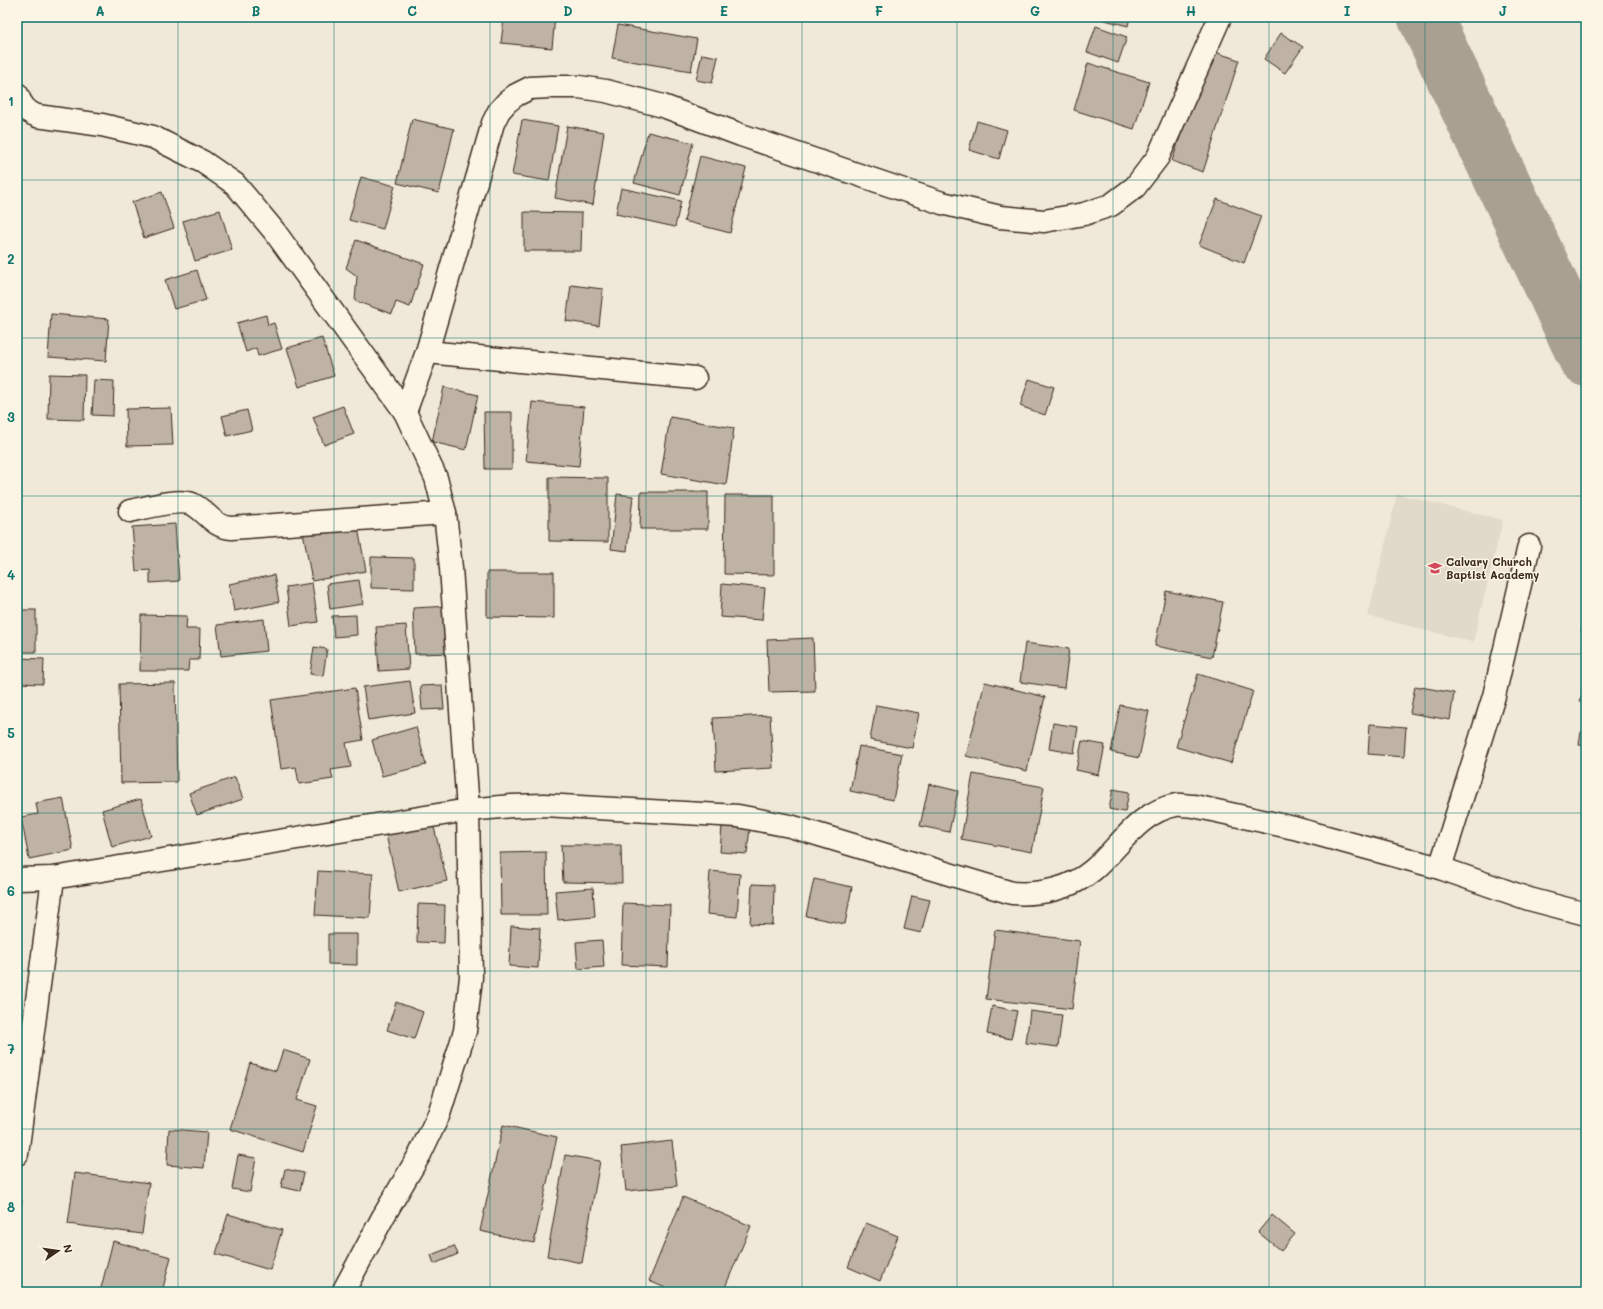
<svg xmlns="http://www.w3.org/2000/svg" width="1603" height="1309" font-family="Mali,sans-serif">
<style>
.built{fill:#e1d9c9}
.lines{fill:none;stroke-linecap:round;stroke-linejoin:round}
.river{stroke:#aaa091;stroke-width:55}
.building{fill:#beb3a4;stroke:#3b2a1e}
.minor-casing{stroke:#3b2a1e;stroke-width:25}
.minor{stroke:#fcf5e5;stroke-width:22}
.grid{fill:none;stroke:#0f766e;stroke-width:1;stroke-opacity:0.55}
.labels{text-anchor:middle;stroke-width:3;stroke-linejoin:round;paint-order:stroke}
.poi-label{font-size:11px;font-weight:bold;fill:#3b2a1e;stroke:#fcf5e5;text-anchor:start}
.neatline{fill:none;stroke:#0f766e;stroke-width:1.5}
.grid-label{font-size:13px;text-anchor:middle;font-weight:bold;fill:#0f766e}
</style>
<rect width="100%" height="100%" fill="#f0e9d9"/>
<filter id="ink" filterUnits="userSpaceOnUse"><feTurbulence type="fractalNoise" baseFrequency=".025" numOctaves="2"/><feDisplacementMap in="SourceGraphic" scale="8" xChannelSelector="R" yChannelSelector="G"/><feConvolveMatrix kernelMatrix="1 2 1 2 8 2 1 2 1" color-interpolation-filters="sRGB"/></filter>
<g filter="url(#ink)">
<path class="built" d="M1397 494 1503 520 1473 642 1368 616Z"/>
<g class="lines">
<path class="river" d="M1425 17 1586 359"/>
</g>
<g class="building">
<path d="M504 17H555L552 48 501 43Z"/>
<path d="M1093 17H1130L1128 26Z"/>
<path d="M618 25 697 39 691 71 612 58Z"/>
<path d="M1096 26 1127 37 1118 63 1087 52Z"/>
<path d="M1281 33 1303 47 1285 73 1264 59Z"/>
<path d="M1209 50 1239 60 1203 172 1172 161Z"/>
<path d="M702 54 718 57 712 83 696 80Z"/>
<path d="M1088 63 1149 82 1134 129 1074 110Z"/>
<path d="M412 119 454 129 439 193 397 183Z"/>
<path d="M522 120 558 126 549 181 512 175Z"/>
<path d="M977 121 1007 130 999 159 969 150Z"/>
<path d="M567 126 604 132 593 205 555 198Z"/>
<path d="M648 132 693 143 680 195 634 183Z"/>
<path d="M700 156 746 168 730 233 684 221Z"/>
<path d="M361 177 395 186 383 229 349 220Z"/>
<path d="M621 188 681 201 675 227 616 214Z"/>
<path d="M162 192 174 228 144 238 132 202Z"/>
<path d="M1217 199 1261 216 1244 263 1199 245Z"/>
<path d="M220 210 232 250 195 261 183 221Z"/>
<path d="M524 212 582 213 581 251H524Z"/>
<path d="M356 240 424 264 410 307 396 302 392 314 355 301 357 276 346 268Z"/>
<path d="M197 270 206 300 174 309 165 280Z"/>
<path d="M571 285 603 289 599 326 566 321Z"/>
<path d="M51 314 109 319 106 361 48 357Z"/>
<path d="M266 315 268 325 274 323 282 349 258 356 256 348 246 352 237 323Z"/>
<path d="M322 338 334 376 299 387 287 348Z"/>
<path d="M49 374 85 375 84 420 48 419Z"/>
<path d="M1029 379 1054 387 1045 415 1020 406Z"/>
<path d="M94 380 114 381 113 416 92 415Z"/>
<path d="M444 387 478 395 466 450 432 442Z"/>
<path d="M532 402 584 407 579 466 526 461Z"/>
<path d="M343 406 354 434 324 445 313 417Z"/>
<path d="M171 408 173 445 127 446 126 409Z"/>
<path d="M247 410 252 430 227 436 222 416Z"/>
<path d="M484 412H512V469H485Z"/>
<path d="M670 417 734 428 726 485 661 474Z"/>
<path d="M549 477 608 478V542L549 541Z"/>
<path d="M641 492H708V529H640Z"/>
<path d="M617 494 633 496 627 551 611 549Z"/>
<path d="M725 495H774V575L724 574Z"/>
<path d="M357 522 366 571 312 581 303 532Z"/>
<path d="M175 524 179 581 150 583V570L136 571 132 527Z"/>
<path d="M371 557 414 558V589L371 588Z"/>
<path d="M487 572H554V618L487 617Z"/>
<path d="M274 575 279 602 234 611 229 584Z"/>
<path d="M359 580 363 604 330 609 327 584Z"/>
<path d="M312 583 318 622 291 626 286 587Z"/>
<path d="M722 584 765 588 762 620 720 617Z"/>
<path d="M1166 591 1223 602 1212 657 1155 646Z"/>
<path d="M450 606 453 653 415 654 413 608Z"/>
<rect x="17" y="610" width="19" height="42"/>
<path d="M141 615 187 616 186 629H200L199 660H189L188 671H140Z"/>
<path d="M356 615 357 635 334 637 332 616Z"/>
<path d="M264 619 267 651 221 656 217 625Z"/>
<path d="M1586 619V633L1581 631Z"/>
<path d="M406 625 409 669 379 671 376 627Z"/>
<path d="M813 638 815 691 769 692 767 640Z"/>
<path d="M1025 643 1069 649 1064 688 1020 682Z"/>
<path d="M314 647 327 649 323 676 310 674Z"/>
<path d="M18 658 44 659 43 684 17 683Z"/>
<path d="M1198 674 1253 691 1231 763 1176 747Z"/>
<path d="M410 681 415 713 368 720 363 687Z"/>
<path d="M985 682 1045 697 1027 771 966 756Z"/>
<path d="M175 683 177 782 121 783 119 684Z"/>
<path d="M442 685 444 709 422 710 420 686Z"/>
<path d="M1415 686 1454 693 1450 720 1410 713Z"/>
<path d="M1586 686V704L1579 701Z"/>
<path d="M355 688 363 740 346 743 351 767 331 770 333 779 299 784 296 767 281 769 271 700Z"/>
<path d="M876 705 919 713 912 748 870 740Z"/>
<path d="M1120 705 1149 711 1139 758 1111 752Z"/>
<path d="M770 715 773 768 716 771 713 718Z"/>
<path d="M1053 723 1078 727 1074 753 1049 749Z"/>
<path d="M1370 724 1406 727 1404 757 1368 754Z"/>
<path d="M416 727 426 765 382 776 372 740Z"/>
<path d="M1581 732 1586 733V746L1579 745Z"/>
<path d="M1082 741 1105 745 1099 775 1076 770Z"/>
<path d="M859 746 902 754 893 800 850 791Z"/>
<path d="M973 774 1044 787 1032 852 961 839Z"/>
<path d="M235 777 243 799 197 815 189 793Z"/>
<path d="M929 784 958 791 949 832 920 826Z"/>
<path d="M1113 789 1129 792 1125 812 1109 809Z"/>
<path d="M63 798 73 850 29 859 21 817 38 814 36 803Z"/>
<path d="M141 799 151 836 112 847 102 810Z"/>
<path d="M433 823 447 881 399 892 386 835Z"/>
<path d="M722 825 750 828 747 854 720 852Z"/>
<path d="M561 845H621L622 883 563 882Z"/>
<path d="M546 852 547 915H501L500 853Z"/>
<path d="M318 871 373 874 370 918 315 915Z"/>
<path d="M710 871 740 874 737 917 707 914Z"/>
<path d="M814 879 852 887 845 924 806 916Z"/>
<path d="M752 884 774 885 773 925 750 924Z"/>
<path d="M593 888 595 917 558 920 555 891Z"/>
<path d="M912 896 930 900 921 933 904 929Z"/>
<path d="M623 903 670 905 668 967 621 965Z"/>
<path d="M418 904 445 905 444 943 417 942Z"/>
<path d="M511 926 540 928 538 968 509 966Z"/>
<path d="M995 930 1080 941 1072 1009 986 999Z"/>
<path d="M328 934H357V965L328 964Z"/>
<path d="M602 940 604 967 578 969 576 942Z"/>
<path d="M396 1002 423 1012 414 1039 387 1030Z"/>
<path d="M992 1006 1017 1011 1011 1039 987 1034Z"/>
<path d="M1030 1011 1062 1015 1058 1047 1026 1043Z"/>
<path d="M283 1050 310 1059 297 1100 317 1106 303 1152 230 1129 250 1063 276 1071Z"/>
<path d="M503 1125 557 1137 534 1243 480 1231Z"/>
<path d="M169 1129 207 1132 204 1168 167 1165Z"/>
<path d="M672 1141 677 1186 626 1191 621 1147Z"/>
<path d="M238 1155 256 1158 250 1192 232 1189Z"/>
<path d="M565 1155 600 1161 582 1263 547 1256Z"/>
<path d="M285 1169 304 1173 300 1191 281 1187Z"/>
<path d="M75 1173 149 1183 142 1234 68 1224Z"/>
<path d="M683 1197 751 1226 723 1292H675L649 1281Z"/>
<path d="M17 1199 22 1200 17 1238Z"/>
<path d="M228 1214 282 1230 270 1270 216 1254Z"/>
<path d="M1272 1215 1295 1234 1281 1251 1258 1232Z"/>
<path d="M866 1223 898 1236 880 1281 848 1267Z"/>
<path d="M113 1241 171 1257 162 1292H100Z"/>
<path d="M454 1246 458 1254 434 1264 431 1255Z"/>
</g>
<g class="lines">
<defs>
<g id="minor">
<path d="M17 94C21 105 26 112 37 116L102 125 153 137 203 162 235 184 275 232 405 412 436 478 445 513 451 568 468 810 471 977 465 1031 439 1114 420 1154 383 1217 343 1292"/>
<path d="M427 352 695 378"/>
<path d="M405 412 427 352 493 123 499 111 507 102 516 95 530 88 550 87H579L606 91 663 106 741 135 942 203 1000 217 1044 221 1084 214 1111 205 1135 187 1158 157 1220 17"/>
<path d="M130 511C145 508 178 498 192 504 207 511 213 527 231 528L445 513"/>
<path d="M1440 868 1494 696 1529 546"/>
<path d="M17 879 53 878 468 810 512 806 544 805 738 816 790 826 1012 893C1040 895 1071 889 1093 870 1119 848 1138 812 1176 805 1181 804 1188 806 1194 806L1294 828 1440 868 1529 899 1586 914"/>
<path d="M17 1154 53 878"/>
</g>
</defs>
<use href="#minor" class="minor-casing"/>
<use href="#minor" class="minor"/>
</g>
</g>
<path class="grid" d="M178 17V1292M334 17V1292M490 17V1292M646 17V1292M802 17V1292M957 17V1292M1113 17V1292M1269 17V1292M1425 17V1292M17 180H1586M17 338H1586M17 496H1586M17 654H1586M17 813H1586M17 971H1586M17 1129H1586"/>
<defs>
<symbol id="school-bare" viewBox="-9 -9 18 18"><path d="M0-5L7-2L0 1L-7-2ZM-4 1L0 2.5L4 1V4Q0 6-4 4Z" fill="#d1495b" stroke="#fcf5e5" stroke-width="2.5" paint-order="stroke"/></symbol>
</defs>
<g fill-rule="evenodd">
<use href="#school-bare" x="1425" y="558" width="20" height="20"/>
</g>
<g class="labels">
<g class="poi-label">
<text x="1446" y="566">Calvary Church<tspan x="1446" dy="13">Baptist Academy</tspan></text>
</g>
</g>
<rect width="1603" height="1309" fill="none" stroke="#fcf5e5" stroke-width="44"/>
<g transform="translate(58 1251) rotate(77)" stroke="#fcf5e5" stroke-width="3" paint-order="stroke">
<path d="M0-3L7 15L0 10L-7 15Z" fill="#3b2a1e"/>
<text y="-6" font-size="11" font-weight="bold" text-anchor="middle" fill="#3b2a1e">N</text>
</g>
<rect x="22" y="22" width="1559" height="1265" class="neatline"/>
<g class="grid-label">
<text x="100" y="16">A</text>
<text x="256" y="16">B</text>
<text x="412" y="16">C</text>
<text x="568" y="16">D</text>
<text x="724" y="16">E</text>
<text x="879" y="16">F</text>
<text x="1035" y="16">G</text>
<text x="1191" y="16">H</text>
<text x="1347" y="16">I</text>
<text x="1503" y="16">J</text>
<text x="11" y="106">1</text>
<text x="11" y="264">2</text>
<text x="11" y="422">3</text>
<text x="11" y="580">4</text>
<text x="11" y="738">5</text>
<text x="11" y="896">6</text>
<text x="11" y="1054">7</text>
<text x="11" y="1212">8</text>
</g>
</svg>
